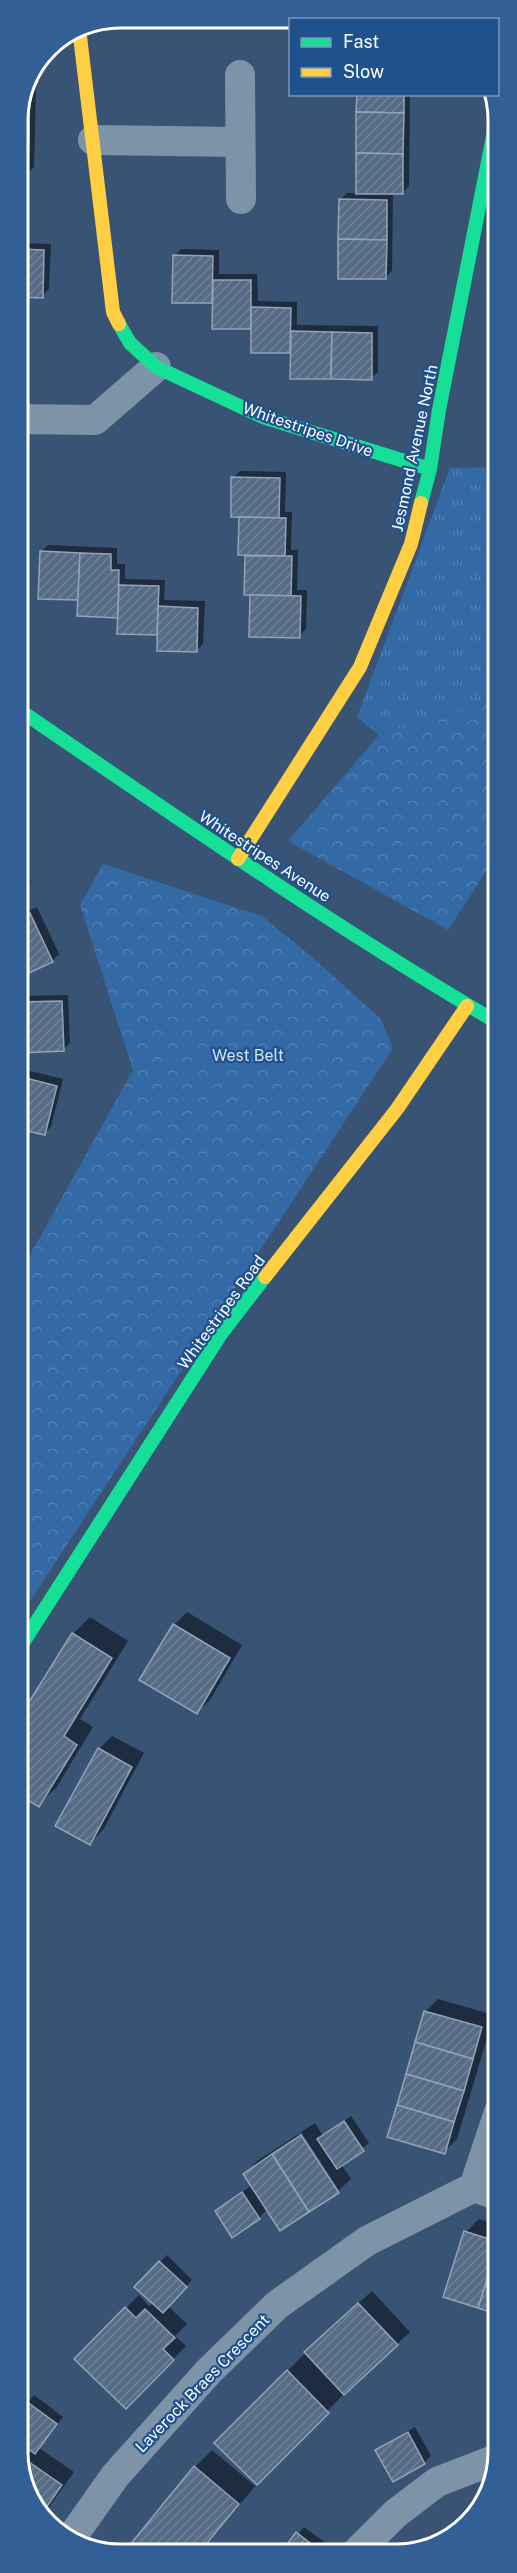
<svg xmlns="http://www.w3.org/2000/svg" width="517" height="2573" font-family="'Public Sans',sans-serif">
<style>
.grass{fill:url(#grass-tufts)}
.forest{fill:url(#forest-crowns)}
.shadow{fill:#0007}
.building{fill:url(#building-hatch);stroke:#94a3b6;stroke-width:1.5}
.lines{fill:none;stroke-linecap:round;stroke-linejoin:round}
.street{stroke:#7f93a8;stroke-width:30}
.fast{stroke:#16e098;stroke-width:14}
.slow{stroke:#ffcf43;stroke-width:14}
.labels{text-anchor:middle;stroke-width:4.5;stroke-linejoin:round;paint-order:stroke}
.street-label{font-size:16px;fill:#fff;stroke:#1f518d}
.park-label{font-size:16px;fill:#d2e5f9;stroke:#1f518d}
.rim{fill:none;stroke:#fff;stroke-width:3}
</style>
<defs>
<pattern id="grass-tufts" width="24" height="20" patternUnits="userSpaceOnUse" patternTransform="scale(1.5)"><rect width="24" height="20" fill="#3369a4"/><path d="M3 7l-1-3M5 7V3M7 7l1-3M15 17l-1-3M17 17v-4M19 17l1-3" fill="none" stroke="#5280b2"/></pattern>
<pattern id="forest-crowns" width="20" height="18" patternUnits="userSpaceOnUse" patternTransform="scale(1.5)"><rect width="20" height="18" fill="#3369a4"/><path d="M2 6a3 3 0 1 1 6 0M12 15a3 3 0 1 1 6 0" fill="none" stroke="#5280b2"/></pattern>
<pattern id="building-hatch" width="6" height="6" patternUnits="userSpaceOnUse" patternTransform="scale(1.5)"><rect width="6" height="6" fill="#566c86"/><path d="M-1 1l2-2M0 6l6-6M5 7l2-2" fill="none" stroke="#6f8298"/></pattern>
</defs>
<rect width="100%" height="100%" fill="#385374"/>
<path class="grass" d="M498 467V693L490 701 379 735 357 717 450 468Z"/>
<g class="forest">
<path d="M498 693V853L448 930 288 841 379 735 490 701Z"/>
<path d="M103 864 262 916 313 958 381 1019 393 1048 19 1618V1275L133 1070 80 905Z"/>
</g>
<g class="shadow">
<path d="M29 90H36L34 167 27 174 18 114Z"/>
<path d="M358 94H410L409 186 402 193H393L392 271 385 278 340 200 347 193H357Z"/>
<path d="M18 243 51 244 49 289 42 296H18Z"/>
<path d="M181 249 219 250V274H257L258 301 297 302V325L378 326V372L371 378 292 352H252L253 328 214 302 174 301V256Z"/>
<path d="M240 471 286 472 285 512H292L291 550H298L297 590H307L306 629 299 636 252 594H245L246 554 233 478Z"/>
<path d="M48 545 117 548V564H125V579L165 580 164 600 205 601 203 644 196 651 159 634 118 633 119 616 79 599 41 552Z"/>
<path d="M18 871 31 881 18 893Z"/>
<path d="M37 907 59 954 52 961 18 977V916Z"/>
<path d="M68 995 70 1043 63 1049 18 1051V996Z"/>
<path d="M18 1068 63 1079 51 1127 44 1134 18 1127Z"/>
<path d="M18 1150 29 1156 18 1174Z"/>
<path d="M187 1612 242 1645 210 1700 197 1712 174 1625Z"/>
<path d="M90 1617 128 1641 80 1719 93 1727 56 1788 38 1805 28 1799 19 1809V1721L73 1634Z"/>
<path d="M112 1736 144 1753 103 1830 90 1843 99 1749Z"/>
<path d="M438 1999 494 2015 457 2139 444 2152 425 2012Z"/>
<path d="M351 2116 369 2143 341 2164 351 2179 339 2190 301 2132 315 2123 323 2136Z"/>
<path d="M299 2134 336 2191H339L281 2229 267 2209 259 2218 216 2211 252 2185 245 2174 257 2161Z"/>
<path d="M479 2219 499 2225V2313L445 2296 466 2232Z"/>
<path d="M167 2255 192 2280 168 2306 187 2324 175 2336 186 2346 126 2407 76 2359 139 2295 149 2306 153 2303 136 2287Z"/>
<path d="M372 2291 410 2332 344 2394 257 2483 216 2443 319 2339Z"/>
<path d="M34 2395 63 2417 39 2448 74 2472 42 2517 19 2466V2413Z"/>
<path d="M415 2427 431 2456 424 2463 394 2480 377 2451 384 2444Z"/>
<path d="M212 2450 255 2486 200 2553H140L131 2546 195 2467Z"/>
<path d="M304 2527 334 2549 331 2554H282Z"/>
</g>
<g class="building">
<path d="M357 94H404V113L356 112Z"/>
<path d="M26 96H29V136H18V114Z"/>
<path d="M356 112 404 113 403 154 356 153Z"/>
<path d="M18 136H29L28 176 18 175Z"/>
<path d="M356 153 403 154V194H356Z"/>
<path d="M339 199 387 200V240L338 239Z"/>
<path d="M338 239 387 240 386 279H338Z"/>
<path d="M18 249 44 250 43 298 18 297Z"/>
<path d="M173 255 213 256 212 303H172Z"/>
<path d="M213 280H251V329H212Z"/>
<path d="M251 307 291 308 290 353H251Z"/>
<path d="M291 331 332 332 331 379H290Z"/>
<path d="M332 332 372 333V380L331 379Z"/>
<path d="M231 477 280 478 279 518 231 517Z"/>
<path d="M239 517 286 518 285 556 238 555Z"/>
<path d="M40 551 80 553 78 600 38 599Z"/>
<path d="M80 553 111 554V570H119L118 618 77 616Z"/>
<path d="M245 556H292L291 596 244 595Z"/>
<path d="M119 585 159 586 157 635 117 634Z"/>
<path d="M250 595 301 596 300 638 249 637Z"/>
<path d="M158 606 198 608 197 652 157 651Z"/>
<path d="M30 913 53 962 18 978V919Z"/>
<path d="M62 1001 64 1051 18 1053V1002Z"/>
<path d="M18 1076 57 1086 45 1135 18 1129Z"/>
<path d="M173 1624 230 1658 197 1714 139 1680Z"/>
<path d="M72 1633 112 1658 64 1736 77 1745 39 1807 26 1799 19 1810V1718Z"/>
<path d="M98 1748 132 1767 90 1845 55 1826Z"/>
<path d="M424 2011 482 2027 473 2059 415 2042Z"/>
<path d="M415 2042 473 2059 464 2091 406 2074Z"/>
<path d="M406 2074 464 2091 454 2122 397 2105Z"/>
<path d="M397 2105 454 2122 445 2154 387 2137Z"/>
<path d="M344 2121 364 2151 337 2169 317 2139Z"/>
<path d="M301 2135 339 2193 309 2212 272 2154Z"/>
<path d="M272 2154 309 2212 280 2231 243 2174Z"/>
<path d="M242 2192 260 2219 232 2238 215 2211Z"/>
<path d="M464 2231 499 2242 478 2308 443 2297Z"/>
<path d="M499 2243V2315L478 2308Z"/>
<path d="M159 2261 187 2287 163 2313 134 2287Z"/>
<path d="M358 2303 398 2345 344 2395 304 2352Z"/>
<path d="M125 2307 136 2318 145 2309 175 2338 163 2349 174 2360 126 2409 74 2359Z"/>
<path d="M287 2370 329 2413 257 2485 214 2443Z"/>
<path d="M26 2401 57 2424 35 2454 19 2442V2411Z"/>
<path d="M408 2432 425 2464 393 2482 375 2450Z"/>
<path d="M19 2455 62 2485 41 2515 19 2466Z"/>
<path d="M194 2466 239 2504 199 2553H137L129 2546Z"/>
<path d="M296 2532 324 2554H280Z"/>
</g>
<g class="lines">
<g class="street">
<path d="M240 75 241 199"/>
<path d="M93 140 240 142"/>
<path d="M18 419 95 420 156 367"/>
<path d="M474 2187 499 2196"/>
<path d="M72 2537 115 2476 209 2371 277 2305 367 2241 474 2187 499 2112"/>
<path d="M355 2554 395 2514 437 2482 499 2458"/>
</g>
<g class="fast">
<path d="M119 324 130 343 156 367 263 417 430 469"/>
<path d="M421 503 430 469 439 410 498 111"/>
<path d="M18 709C176 817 333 926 498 1023"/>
<path d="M19 1649 221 1334 265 1277"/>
</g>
<g class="slow">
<path d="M79 28 113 312 119 324"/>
<path d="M238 859 360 667 411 544 421 503"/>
<path d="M265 1277 397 1109 467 1006"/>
</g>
</g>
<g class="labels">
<g class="street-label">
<text transform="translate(308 429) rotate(19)" y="6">Whitestripes Drive</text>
<text transform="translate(414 448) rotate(-78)" y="6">Jesmond Avenue North</text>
<text transform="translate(265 856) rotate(33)" y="6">Whitestripes Avenue</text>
<text transform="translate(221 1312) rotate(-54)" y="6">Whitestripes Road</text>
<text transform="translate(202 2383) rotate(-46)" y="6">Laverock Braes Crescent</text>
</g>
<g class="park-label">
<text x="248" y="1061">West Belt</text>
</g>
</g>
<path d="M0 0H517V2573H0ZM120 28H396A92 92 0 0 1 488 120V2452A92 92 0 0 1 396 2544H120A92 92 0 0 1 28 2452V120A92 92 0 0 1 120 28Z" fill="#315f96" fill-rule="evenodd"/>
<path class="rim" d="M120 28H396A92 92 0 0 1 488 120V2452A92 92 0 0 1 396 2544H120A92 92 0 0 1 28 2452V120A92 92 0 0 1 120 28Z"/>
<rect x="289" y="18" width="210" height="78" fill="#1f518d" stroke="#7997bb" stroke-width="1.5"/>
<rect x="301" y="38" width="30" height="9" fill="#16e098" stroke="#7997bb" stroke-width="1.5"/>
<text x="343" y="48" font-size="18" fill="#ffffff">Fast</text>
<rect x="301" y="68" width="30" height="9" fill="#ffcf43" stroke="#7997bb" stroke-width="1.5"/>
<text x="343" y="78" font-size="18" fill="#ffffff">Slow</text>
</svg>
